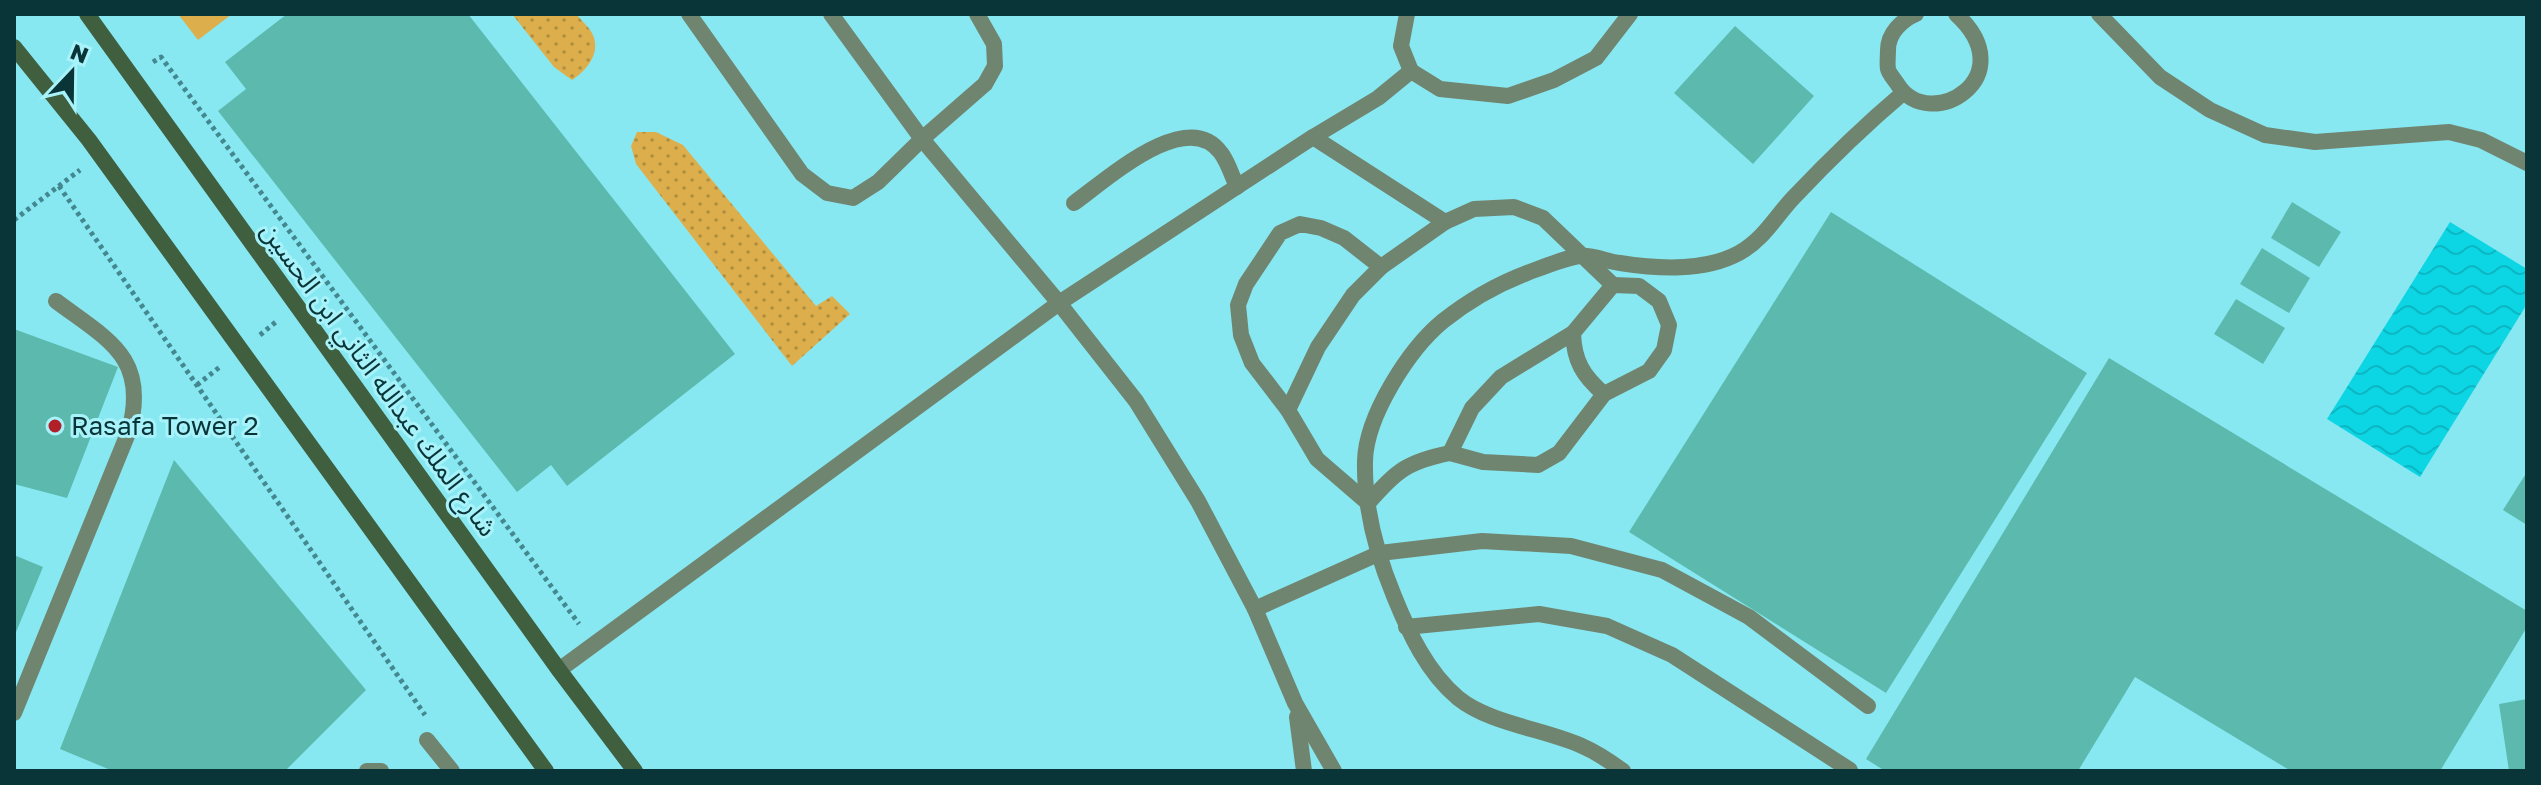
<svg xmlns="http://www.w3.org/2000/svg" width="2541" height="785" font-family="'Golos Text','Noto Sans Arabic',sans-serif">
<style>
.grass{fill:url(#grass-dots)}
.park{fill:url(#park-tufts)}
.water{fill:url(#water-waves)}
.building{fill:#5bbaad}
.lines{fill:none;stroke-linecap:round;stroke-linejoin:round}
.path{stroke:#44888f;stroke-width:5;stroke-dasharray:4 4;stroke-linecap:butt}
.lane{stroke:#70856f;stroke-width:16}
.secondary{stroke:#3f5f3f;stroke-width:16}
.poi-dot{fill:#b12029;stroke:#a8f2fa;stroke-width:3}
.labels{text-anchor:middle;stroke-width:6;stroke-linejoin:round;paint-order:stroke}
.street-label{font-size:26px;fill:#093539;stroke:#a8f2fa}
.poi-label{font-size:26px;fill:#093539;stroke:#a8f2fa;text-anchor:start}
</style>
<defs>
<pattern id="grass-dots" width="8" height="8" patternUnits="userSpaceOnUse" patternTransform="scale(2)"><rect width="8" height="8" fill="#ddaf4c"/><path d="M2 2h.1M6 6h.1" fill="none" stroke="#b18f40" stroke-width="1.8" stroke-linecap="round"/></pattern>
<pattern id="park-tufts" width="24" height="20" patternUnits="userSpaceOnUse" patternTransform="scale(2)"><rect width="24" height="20" fill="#ddaf4c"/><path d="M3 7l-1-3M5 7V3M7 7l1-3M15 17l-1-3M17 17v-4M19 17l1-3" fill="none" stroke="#b18f40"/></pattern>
<pattern id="water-waves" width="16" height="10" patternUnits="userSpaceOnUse" patternTransform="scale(2)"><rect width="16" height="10" fill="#0cd5e4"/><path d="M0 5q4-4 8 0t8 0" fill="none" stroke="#0bb7c4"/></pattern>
</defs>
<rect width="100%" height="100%" fill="#88e8f2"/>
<g class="grass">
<path d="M512 14H576C581 20 590 28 593 35 601 54 586 71 572 80L554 67Z"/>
<path d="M637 132H656L683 145 816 306 832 296 850 314 792 366 636 164 631 146Z"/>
</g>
<path class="park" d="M178 14H232L198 40Z"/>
<path class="water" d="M2450 222 2527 269V304L2420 477 2327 419Z"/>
<g class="building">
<path d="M287 14H468L735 354 567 486 551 465 517 492 218 111 246 89 225 62Z"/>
<path d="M1735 26 1814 96 1753 164 1674 93Z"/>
<path d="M2292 202 2341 232 2319 267 2271 238Z"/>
<path d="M1831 212 2087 373 1886 693 1629 532Z"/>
<path d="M2262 248 2310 278 2289 313 2240 284Z"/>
<path d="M2236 299 2285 328 2263 364 2214 334Z"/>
<path d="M14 329 118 367 67 498 14 484Z"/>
<path d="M2109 358 2527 611V627L2440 771H2291L2135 677 2078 771H1885L1866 759Z"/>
<path d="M174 460 366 690 285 771H113L60 749Z"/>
<path d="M2525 475 2527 476V525L2503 510Z"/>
<path d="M14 555 43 567 14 637Z"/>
<path d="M2527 699V771H2509L2499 704Z"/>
</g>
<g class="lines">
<g class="path">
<path d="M153 62 161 57 579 624"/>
<path d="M59 186 425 715"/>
<path d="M14 220 80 170"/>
<path d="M260 335 277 321"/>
<path d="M197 385 221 366"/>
</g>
<g class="lane">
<path d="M689 14 802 174 827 193 853 198 878 182 922 139 985 84 995 66 994 44 977 14"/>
<path d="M831 14 922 139 1059 303 1136 401 1198 501 1255 609 1295 703 1334 771"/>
<path d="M1407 14 1401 46 1411 71 1440 89 1508 96 1554 80 1596 58 1630 14"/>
<path d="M1916 14C1902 20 1888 33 1888 50 1888 56 1887 64 1888 69 1889 74 1895 80 1898 85 1930 134 2025 77 1956 14"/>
<path d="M2099 14 2160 77 2210 110 2265 135 2315 142 2449 132 2481 140 2527 163"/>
<path d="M1313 137 1445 222"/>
<path d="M1074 203C1104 182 1187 105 1221 153 1228 162 1232 176 1237 187"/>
<path d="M1381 267 1344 238 1321 228 1300 224 1280 233 1246 284 1238 305 1241 335 1252 363 1288 410 1317 459 1368 503C1398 470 1406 462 1450 453"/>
<path d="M1613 285 1639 286 1659 301 1669 325 1664 350 1649 371 1604 394 1559 453 1538 465 1483 462 1450 453 1472 408 1501 377 1573 333Z"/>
<path d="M1573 333C1574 361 1583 376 1604 394"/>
<path d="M1288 410 1318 347 1353 295 1381 267 1445 222 1474 209 1514 207 1543 218 1613 285"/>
<path d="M1255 609 1380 553 1482 541 1571 546 1662 570 1749 617 1868 706"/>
<path d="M1406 627 1539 614 1607 626 1672 655 1850 770"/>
<path d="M559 670 1059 303 1313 137 1378 98 1411 71"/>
<path d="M14 713 129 431C149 357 108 340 56 301"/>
<path d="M1297 717 1304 771"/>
<path d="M427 740 452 771"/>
<path d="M367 771H381"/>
<path d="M1623 771C1611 762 1596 752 1582 746 1545 729 1490 724 1458 698 1427 672 1409 633 1394 596 1377 555 1364 506 1365 461 1366 416 1409 349 1443 321 1467 302 1498 284 1527 273 1543 267 1562 259 1579 256 1592 254 1608 262 1620 263 1658 269 1704 272 1739 253 1764 239 1775 217 1794 197 1829 160 1864 126 1903 93"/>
</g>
<g class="secondary">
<path d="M87 14 559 670 635 771"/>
<path d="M14 47 89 140 546 771"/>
</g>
</g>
<circle class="poi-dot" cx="55" cy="426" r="8"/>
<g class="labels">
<g class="street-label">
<text transform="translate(379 379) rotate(54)" y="9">شارع الملك عبدالله الثاني ابن الحسين</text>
</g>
<g class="poi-label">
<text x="71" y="435">Rasafa Tower 2</text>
</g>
</g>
<rect width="2541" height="785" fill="none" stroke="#093539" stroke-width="32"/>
<g transform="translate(72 72) rotate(22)" stroke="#a8f2fa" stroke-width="6" paint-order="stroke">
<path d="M0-6L14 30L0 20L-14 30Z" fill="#093539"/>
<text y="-12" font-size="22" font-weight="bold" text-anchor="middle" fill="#093539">N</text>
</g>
</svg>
